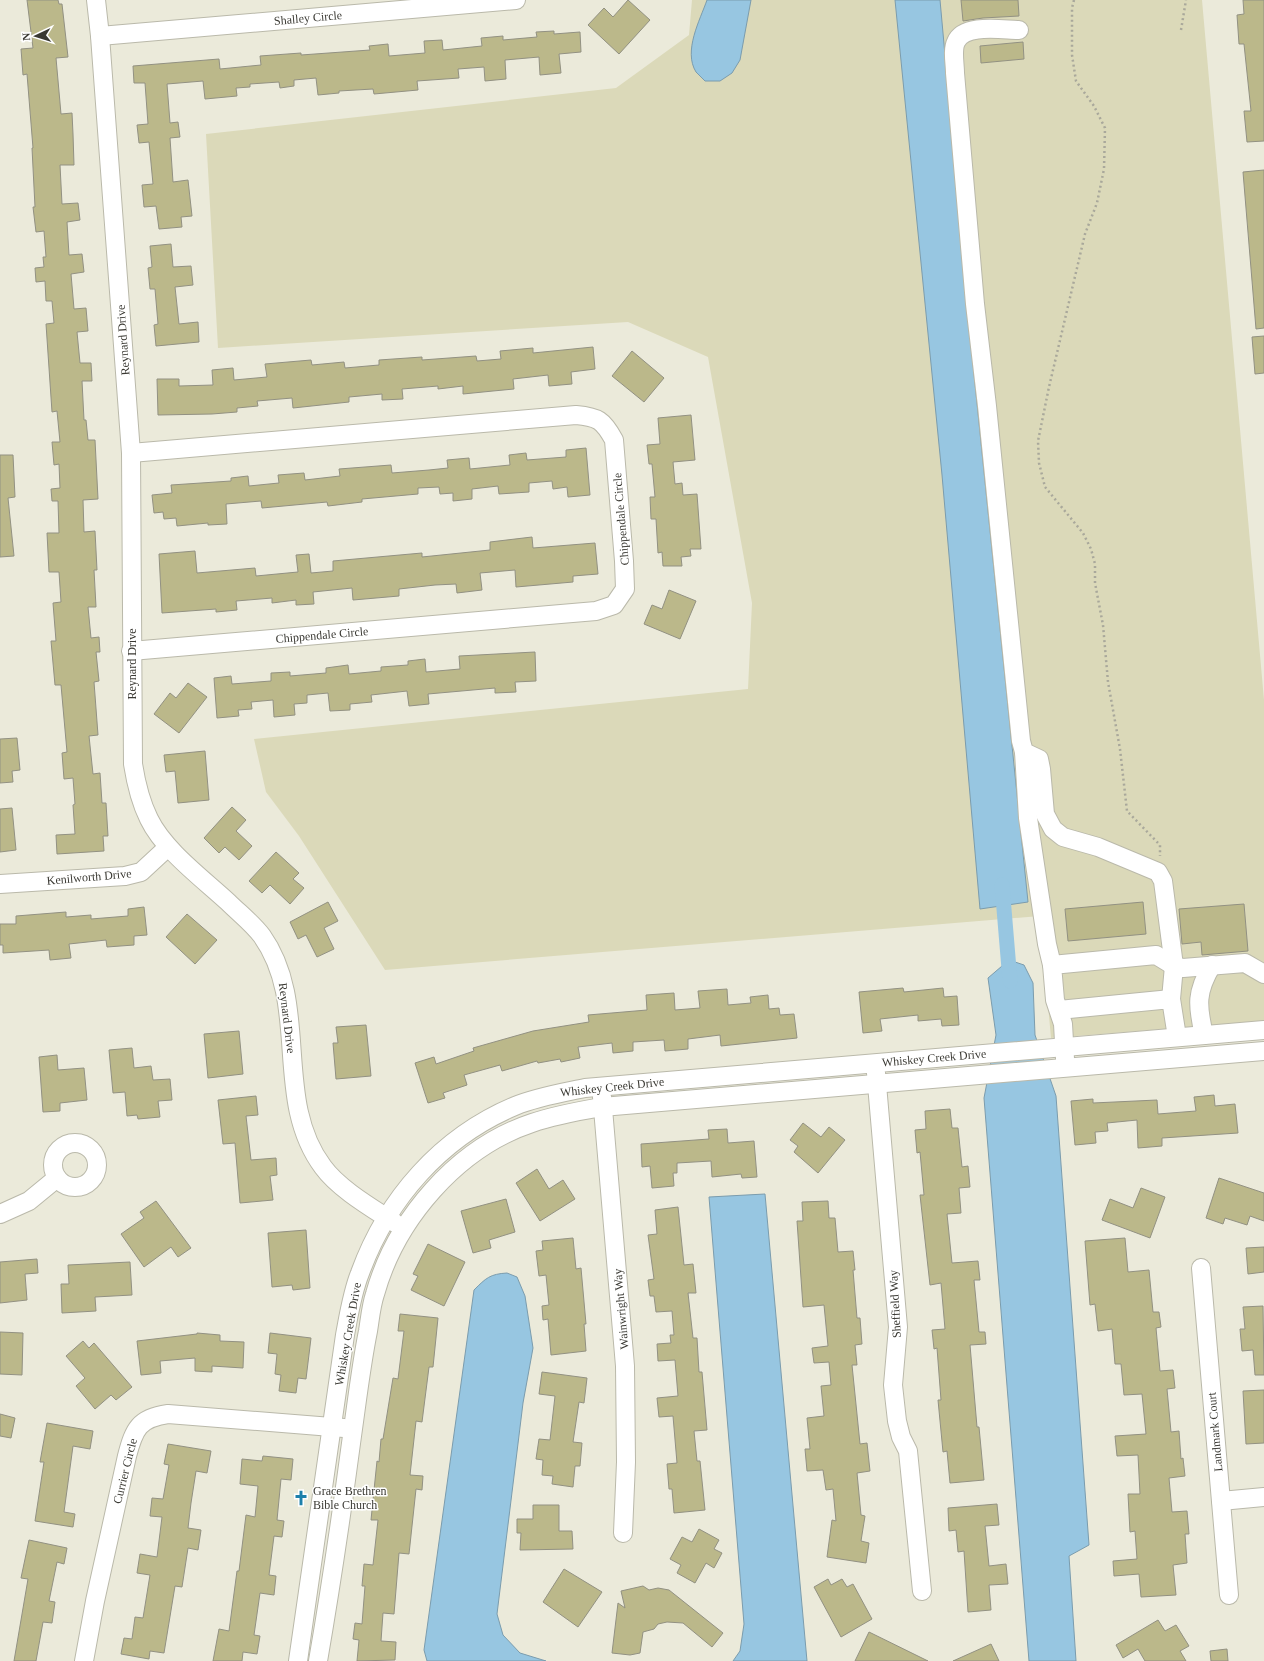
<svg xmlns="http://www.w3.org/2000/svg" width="1264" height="1661" font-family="Georgia,serif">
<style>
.green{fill:#dbd9b9}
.water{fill:#97c6e1;stroke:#7b9cad}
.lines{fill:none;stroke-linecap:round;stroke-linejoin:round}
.canal{stroke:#97c6e1;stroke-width:15}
.building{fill:#bbb88a;stroke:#929182}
.minor-casing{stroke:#bab9aa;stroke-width:20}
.path{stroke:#a9a89b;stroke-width:2.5;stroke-dasharray:2 3;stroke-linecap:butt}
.minor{stroke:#fff;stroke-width:18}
.labels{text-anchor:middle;stroke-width:3;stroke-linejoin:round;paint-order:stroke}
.street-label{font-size:12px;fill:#3a3933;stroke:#fff}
.poi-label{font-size:12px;fill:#3a3933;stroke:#fff;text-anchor:start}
</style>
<rect width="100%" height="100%" fill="#ebeada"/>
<path class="green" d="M692 0H1202L1264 700V1021L1051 1038 1040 916 385 970 299 836 266 792 254 739 748 689 752 603 708 357 628 322 218 348 206 134 616 88 689 35Z"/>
<g class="water">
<path d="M707 0H751L740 60 732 73 720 81H705C702 78 699 75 696 72 683 51 700 20 707 0Z"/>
<path d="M895 0H940L974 374 1028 902 980 909 942 475Z"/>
<path d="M1009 960 1024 965 1033 983 1035 1035 1056 1096 1089 1545 1069 1556 1076 1661H1029L984 1098 996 1035 988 978Z"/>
<path d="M765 1194 807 1661H733L740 1651 744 1624 709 1197Z"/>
<path d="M507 1273 517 1277 525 1296 533 1348 523 1403 497 1614 503 1635 520 1653 546 1661H427L424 1650 474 1290C486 1278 490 1274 507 1273Z"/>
</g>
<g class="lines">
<path class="canal" d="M1002 885 1010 981"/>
</g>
<g class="building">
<path d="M27 0H58L59 4H62L68 57 56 58 61 114 72 113 73 134 74 165H60L62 204 78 203 80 220 67 222 69 255 82 254 84 272 71 274 74 309 86 308 88 331 77 332 80 363H91L92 381H82L84 420H86L88 440H95L98 499 83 500 84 532 95 531 97 570H94L96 607H88L91 638 99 637 100 652H96L99 681 94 682 98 735 89 736 93 774 100 773 102 803H106L108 836H103L104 851 57 854 56 835 75 834 73 805 75 804 73 778 64 779 62 753 67 752 61 685H55L51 641H56L53 603 61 602 59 572H49L47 533H59L58 501H52L51 489 60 488 59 464 54 465 52 442H60L57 411 52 412 46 324 54 323 52 301H46L45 281 36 282 35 268 44 267 43 257H46L44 231 36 232 33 207H35L32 148H33L27 74 23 75 21 49 33 48Z"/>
<path d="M628 0 650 20 619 54 588 25 604 8 613 17Z"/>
<path d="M961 0H1018L1019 16 983 18 963 21Z"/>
<path d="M1243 0H1264V141L1247 142 1244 111H1251L1244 44H1239L1237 15 1244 14Z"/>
<path d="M554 31V34L580 32 581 52 559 54 561 73 540 75 539 57 505 60 506 79 485 81 484 67 458 69 459 78 417 81 418 90 374 94 373 89 339 91V93L318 95 316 78 294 80V86L280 88 279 82 250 84V87L236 88 237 96 205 99 203 81 167 84 170 123 178 122 180 137 170 138 173 182 188 180 192 216 181 217 182 227 159 229 156 206 144 207 142 185 153 184 149 142 139 143 137 125 148 124 145 83H134L133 66 219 59 220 69 261 65 260 56 301 53V55L370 50 369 46 388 44 389 56 425 53 424 41 442 40 443 50 482 46 481 38 503 36V40L537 37 536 32Z"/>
<path d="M1023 42 1024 59 981 63 980 46Z"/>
<path d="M1264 170V328L1256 329 1243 172Z"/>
<path d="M171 244 173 267 191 266 193 285 175 287 179 324 198 322 199 342 156 346 154 325 158 324 155 289H150L148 268 152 267 150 246Z"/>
<path d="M1264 336V373L1255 374 1252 337Z"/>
<path d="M593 347 595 369 571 372 572 384 549 386 548 375 513 379 514 389 493 391 463 394V386L438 389V386L402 389 403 399 382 400V394L349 397V402L293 408 292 398 257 401 258 406 237 408V412L212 414 158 415 157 379H179V386L213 385 212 370 233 368 234 380 267 377 265 364 311 360 312 365 344 362 345 368 379 365V360L422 357V360L476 356 477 361 501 359 500 351 533 348V353Z"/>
<path d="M632 351 664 378 644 402 612 376Z"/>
<path d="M691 415 695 460 673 462 675 484 682 483 683 495 697 494 701 549H690L691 556 681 557 682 566H663L662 552 658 553 656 519H651L650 497H655L652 464H649L647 445 660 444 658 418Z"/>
<path d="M586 448 590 495 568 497 567 487 553 489 552 481 529 483V492L499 494 498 486 472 489V499L453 501V493L440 494 439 487 418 488V494L362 499V502L328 506 327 502 262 508 261 501 226 504 227 524 208 525V523L177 526 176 518 164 519 163 512 154 513 152 495 172 493 171 485 231 481V478L248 476 249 486 279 483 278 475 304 473 305 480 340 476 339 469 391 465 392 473 429 470 448 468 447 460 469 458 470 469 510 465 509 455 526 453 527 460 566 457V450Z"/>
<path d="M0 455H13L15 497 8 498 14 556 0 557Z"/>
<path d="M532 537 533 548 595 543 598 574 573 576V582L516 587 515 570 480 573 482 590 457 593 456 584 435 585 399 589V596L353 600 352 588 313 592 314 604 296 605V600L272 603V598L236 601 237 610 216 612V609L162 613 159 554 195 551 197 573 255 568 256 576 298 572 296 555 309 554 311 573 333 571V561L422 553V557L490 550V542Z"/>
<path d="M669 590 696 601 680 639 644 624 652 605 662 609Z"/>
<path d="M535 652 536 681 515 682 516 692 495 693V688L428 694 429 704 409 706 407 691 371 695 372 702 350 704V710L330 711 328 693 307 695V703L294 704 295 715 274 717 273 700 251 702 252 709 238 710 239 716 217 718 214 678 231 676 232 684 271 681V673L290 672V676L326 673V668L348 665 349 674 381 671V667L408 665V661L425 659 426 672 460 669 459 656Z"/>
<path d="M188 683 207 697 179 733 154 714 170 693 176 698Z"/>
<path d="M17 738 20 770 12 771 13 782 0 783V739Z"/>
<path d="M205 751 209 800 178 803 175 771 166 772 164 755Z"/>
<path d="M232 807 246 820 236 831 252 846 239 860 225 847 219 853 204 838Z"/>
<path d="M12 808 16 850 0 852V809Z"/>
<path d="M276 852 299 873 293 879 304 888 290 904 270 885 262 893 249 881Z"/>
<path d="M328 902 338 921 324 928 334 949 317 957 306 935 298 939 290 922Z"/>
<path d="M1143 902 1146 934 1068 941 1065 909Z"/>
<path d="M1244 904 1248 951 1202 955 1201 942 1182 944 1179 909Z"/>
<path d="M144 907 147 935 134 936V945L107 947 106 940 69 944 71 958 50 960 49 950 3 953V945H0V924H16V916L66 912V917L91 915V919L128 916V909Z"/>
<path d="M187 914 217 940 195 964 166 937Z"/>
<path d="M903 988 904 992 943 988 944 997 957 996 959 1025 942 1026 941 1019 918 1021V1015L880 1019 882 1031 863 1033 859 992Z"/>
<path d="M727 989 728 1005 751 1003 750 997 768 995 769 1009 779 1008 780 1015 794 1014 797 1038 721 1046 720 1035 688 1039V1049L665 1051 664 1040 633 1042V1051L613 1053 612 1043 578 1047 580 1058 561 1062 560 1059 538 1063 537 1061 502 1071 500 1065 464 1075 467 1085 443 1093 445 1098 428 1103 415 1063 434 1057 436 1064 474 1051 473 1048 533 1031 589 1022 588 1015 647 1010 646 995 674 993 675 1010 700 1008 698 991Z"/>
<path d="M366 1025 371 1076 336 1079 333 1043H338L336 1027Z"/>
<path d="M239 1031 243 1074 208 1078 204 1034Z"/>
<path d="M132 1048 134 1068 151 1066 153 1080 170 1079 172 1100 158 1101 160 1117 138 1119 137 1115 127 1116 125 1092 113 1093 109 1050Z"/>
<path d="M57 1055 58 1070 84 1068 87 1100 60 1103V1111L43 1112 39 1057Z"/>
<path d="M1214 1095 1215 1106 1235 1104 1238 1133 1162 1138V1146L1138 1148 1137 1120 1107 1123 1108 1131 1095 1132 1096 1143 1075 1145 1071 1101 1093 1099V1103L1157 1100 1158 1114 1196 1111 1194 1097Z"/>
<path d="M256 1096 258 1115 246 1116 251 1160 276 1158 277 1175 270 1176 273 1200 240 1203 235 1143 223 1144 218 1100Z"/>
<path d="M950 1109 952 1128H958L962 1167 968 1166 970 1187 959 1188 961 1213 947 1214 952 1263 978 1261 980 1280H974L979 1332H985L986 1344 970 1345 977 1427H979L984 1480 950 1483 947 1451 943 1452 938 1400H941L937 1348 934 1349 932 1330 945 1329 941 1283 930 1285 920 1195H924L920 1152 917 1153 915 1130 926 1129 925 1111Z"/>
<path d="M803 1123 821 1137 829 1127 845 1140 818 1173 794 1152 798 1146 790 1140Z"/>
<path d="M727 1129 728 1143 754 1141 757 1177 742 1178 741 1174 712 1177 711 1161 677 1163V1173H673L674 1186 652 1188 650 1166 642 1167 641 1144 709 1139 708 1130Z"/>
<path d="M537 1169 549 1189 563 1180 575 1199 540 1221 516 1183Z"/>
<path d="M1219 1178 1264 1193V1221L1250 1216 1247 1225 1225 1218 1223 1224 1206 1218Z"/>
<path d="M1141 1188 1165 1197 1150 1238 1102 1220 1110 1199 1133 1208Z"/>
<path d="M506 1199 515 1232 489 1240 491 1248 473 1253 461 1211Z"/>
<path d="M156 1201 191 1248 178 1257 171 1247 144 1267 121 1234 144 1218 140 1212Z"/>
<path d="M828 1201 829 1218H835L838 1252 853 1251 855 1270H853L857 1318H860L862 1344 855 1345 857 1365H852L860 1444 867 1443 870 1471 857 1473 861 1515 865 1516 861 1541 869 1543 866 1563 827 1557 832 1520 836 1521 833 1489 826 1490 823 1470 807 1471 805 1449H810L807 1418 824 1416 821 1386 831 1385 829 1362 814 1363 812 1348 828 1346 824 1305 803 1307 797 1221H803L802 1202Z"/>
<path d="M678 1207 684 1265 693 1264 696 1293H688L693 1338H697L699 1372H702L707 1430 694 1431 697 1461H700L705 1510 674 1513 672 1489H669L667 1464 677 1463 673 1416 659 1417 657 1398 678 1396 675 1360 658 1361 657 1344 671 1343 670 1335H674L672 1311 656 1312 654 1296H650L648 1280 654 1279 648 1235 657 1234 655 1210Z"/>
<path d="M306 1230 310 1288 293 1290 292 1285 272 1287 268 1233Z"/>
<path d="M573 1238 576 1269 581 1268 586 1324H584L586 1351 551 1355 548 1319 543 1320 542 1306 549 1305 546 1275 539 1276 536 1251 543 1250 542 1241Z"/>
<path d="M1125 1238 1128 1272 1149 1270 1153 1312H1159L1161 1327 1156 1328 1160 1371 1173 1370 1175 1388 1167 1389 1171 1432 1179 1431 1181 1459 1183 1458 1185 1476 1169 1478 1172 1512 1187 1511 1189 1534H1185L1187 1563 1173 1565 1176 1595 1141 1597 1139 1574 1114 1576 1113 1561 1137 1559 1135 1531 1130 1532 1128 1494H1140L1138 1455 1117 1456 1115 1436 1146 1434 1142 1394 1124 1395 1121 1364H1115L1112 1329 1098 1331 1095 1304 1090 1305 1085 1241Z"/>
<path d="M428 1244 465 1262 444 1306 411 1290 418 1276 413 1274Z"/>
<path d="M1264 1247V1272L1248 1274 1246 1248Z"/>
<path d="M37 1259 38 1273 25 1274 27 1300 0 1303V1262Z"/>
<path d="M130 1262 132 1295 95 1297 96 1311 62 1313 61 1284H69L68 1265Z"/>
<path d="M1263 1306 1264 1375H1255L1253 1350 1242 1351 1240 1329H1245L1243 1307Z"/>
<path d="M400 1314 438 1318 433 1367H429L422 1422 416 1421 410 1475 423 1476 422 1490 416 1489 409 1554 399 1553 394 1614 383 1613 381 1641 396 1642 395 1660 357 1661 359 1640 353 1639 355 1623 362 1624 365 1586H362L364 1564 373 1565 378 1520H371L374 1490 377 1461 379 1462 381 1439H383L393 1378 398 1379 404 1331H398Z"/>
<path d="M0 1332 23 1333 22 1375 0 1374Z"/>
<path d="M197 1333 220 1335V1341L244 1342 243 1368 212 1366V1372L195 1371V1358L160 1361 161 1373 141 1375 137 1341 197 1334Z"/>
<path d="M270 1333 311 1338 306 1379 298 1378 296 1393 279 1391 281 1375 275 1374 277 1354 268 1353Z"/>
<path d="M83 1341 89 1348 94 1343 132 1387 116 1400 111 1395 95 1409 76 1386 85 1378 66 1356Z"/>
<path d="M542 1372 587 1378 584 1403 579 1402 573 1442 582 1443 580 1466H575L573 1487 552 1484 553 1476 542 1475 543 1460 536 1459 539 1439 550 1440 555 1396 539 1394Z"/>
<path d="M1264 1390V1443L1246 1444 1243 1391Z"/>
<path d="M0 1414 15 1418 11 1438 0 1436Z"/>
<path d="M47 1423 93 1431 90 1449 73 1446 64 1512 75 1514 73 1527 35 1521 44 1462H40Z"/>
<path d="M168 1444 211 1451 207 1473 196 1471 191 1503 188 1528 201 1530 198 1550 188 1548 182 1587 175 1586 164 1653 150 1651 149 1659 121 1654 124 1638 132 1639 135 1617 143 1618 150 1575 137 1573 140 1554 157 1557 162 1517 150 1516 152 1498 163 1499 169 1465 164 1464Z"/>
<path d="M263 1456 293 1459 291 1480 281 1479 277 1520 284 1521 282 1537 274 1536 269 1575 276 1576 274 1595 260 1593 254 1635 260 1636 257 1654 243 1652 242 1661H213L219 1629 229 1631 237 1571H239L246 1515 255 1517 258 1486 240 1484 242 1459 262 1461Z"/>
<path d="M997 1504 999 1525 985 1526 989 1566 1006 1564 1008 1584 989 1585 991 1610 968 1612 964 1551 958 1552 956 1530 949 1531 948 1508Z"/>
<path d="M533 1505H559V1531H572L573 1549 520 1550 521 1533H517V1519H533Z"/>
<path d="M699 1529 719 1540 714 1549 722 1553 714 1568 706 1563 695 1583 677 1573 681 1565 670 1559 682 1537 692 1542Z"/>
<path d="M29 1540 67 1548 64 1564 57 1562 49 1601 55 1602 52 1623 43 1622 36 1661H14L28 1579 21 1578Z"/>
<path d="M564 1569 602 1592 578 1627 543 1602Z"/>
<path d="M828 1579 831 1585 842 1579 847 1587 853 1584 872 1619 841 1637 814 1587Z"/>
<path d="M643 1586 649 1590 658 1588 669 1590 723 1633 712 1647 683 1623 667 1622 658 1624 654 1629 643 1632 640 1653 630 1655 612 1653 618 1603 625 1608 621 1591Z"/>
<path d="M1158 1620 1165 1631 1176 1625 1189 1646 1180 1651 1186 1661H1145L1138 1649 1123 1658 1116 1645Z"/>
<path d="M869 1632 928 1661H855Z"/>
<path d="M991 1644 999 1661H953Z"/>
<path d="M1227 1649 1228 1661H1211L1210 1651Z"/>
</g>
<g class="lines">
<defs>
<g id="minor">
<path d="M96 0 100 36 131 453 133 764C136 783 140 801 149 819 164 850 202 878 228 902 239 913 252 923 262 936 311 1005 272 1099 323 1167 339 1189 372 1208 395 1223"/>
<path d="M1019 30C1003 30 964 23 956 42 952 50 955 64 955 73L975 304 987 406 1021 741 1024 752 1039 759 1041 769 1045 814 1053 829 1063 837 1098 847 1158 872 1163 881 1174 966 1171 999"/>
<path d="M100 36 516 0"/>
<path d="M131 453 576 415C598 417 603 420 614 440L624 561 625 589 614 605 596 611 131 651"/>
<path d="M1024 752 1028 818 1047 944 1052 965"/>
<path d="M0 884 125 876 141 872 168 847"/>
<path d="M1059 1010 1171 999 1177 1037"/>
<path d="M1204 1035C1197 1005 1196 992 1212 965"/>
<path d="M1065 1059 1063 1024 1055 1000 1052 965 1156 955 1174 966 1183 968 1245 963 1264 974"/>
<path d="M876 1073 898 1327 893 1385 897 1421 901 1437 908 1451 922 1591"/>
<path d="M602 1097 625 1366 626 1462 623 1533"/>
<circle cx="75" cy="1165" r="22"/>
<path d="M0 1214 29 1201 57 1178"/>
<path d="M1201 1268 1229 1595"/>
<path d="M1221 1501 1264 1497"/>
<path d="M84 1661 95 1601 127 1456C134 1429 139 1418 168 1414L344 1428"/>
<path d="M298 1661 345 1335C349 1314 352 1293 360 1273 387 1199 441 1137 515 1106 537 1097 561 1093 585 1088L1264 1030"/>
<path d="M318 1661C331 1586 342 1511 352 1436 357 1401 361 1366 368 1331 370 1319 371 1306 375 1294 396 1219 457 1148 532 1123 555 1115 579 1111 602 1107L1264 1051"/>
</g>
</defs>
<use href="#minor" class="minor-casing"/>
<g class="path">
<path d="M1074 0 1072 8V55L1076 81 1094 106 1105 128 1104 169 1097 203 1085 234 1049 387 1038 441 1039 463 1045 487 1083 533 1091 549 1095 564V583L1103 625 1108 682 1120 749 1127 811 1160 845V856"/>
<path d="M1181 30 1186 0"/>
</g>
<use href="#minor" class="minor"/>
</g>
<defs>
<symbol id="church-bare" viewBox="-9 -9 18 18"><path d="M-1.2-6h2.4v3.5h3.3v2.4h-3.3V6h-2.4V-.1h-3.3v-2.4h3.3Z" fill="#1e80ab" stroke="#fff" stroke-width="2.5" paint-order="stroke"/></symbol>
</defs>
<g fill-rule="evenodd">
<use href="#church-bare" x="290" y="1487" width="22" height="22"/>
</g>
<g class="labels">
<g class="street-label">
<text transform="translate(308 18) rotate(-5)" y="4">Shalley Circle</text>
<text transform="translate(123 340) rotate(-94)" y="4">Reynard Drive</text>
<text transform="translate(621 519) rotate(-95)" y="4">Chippendale Circle</text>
<text transform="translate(322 635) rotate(-5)" y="4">Chippendale Circle</text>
<text transform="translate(132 664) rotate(-90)" y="4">Reynard Drive</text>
<text transform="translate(89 877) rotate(-5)" y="4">Kenilworth Drive</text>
<text transform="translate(287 1018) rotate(83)" y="4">Reynard Drive</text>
<text transform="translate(934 1058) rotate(-5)" y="4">Whiskey Creek Drive</text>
<text transform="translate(612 1087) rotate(-6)" y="4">Whiskey Creek Drive</text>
<text transform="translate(895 1304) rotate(-93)" y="4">Sheffield Way</text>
<text transform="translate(621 1309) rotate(-95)" y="4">Wainwright Way</text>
<text transform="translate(348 1334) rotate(-80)" y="4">Whiskey Creek Drive</text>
<text transform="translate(1215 1432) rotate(-95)" y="4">Landmark Court</text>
<text transform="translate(125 1471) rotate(-76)" y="4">Currier Circle</text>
</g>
<g class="poi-label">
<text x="313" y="1495">Grace Brethren<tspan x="313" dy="14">Bible Church</tspan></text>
</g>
</g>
<g transform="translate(36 36) rotate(266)" stroke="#ffffff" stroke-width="3" paint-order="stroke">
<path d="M0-3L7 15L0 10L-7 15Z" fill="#3a3933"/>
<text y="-6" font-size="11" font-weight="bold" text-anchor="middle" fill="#3a3933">N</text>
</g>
</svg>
